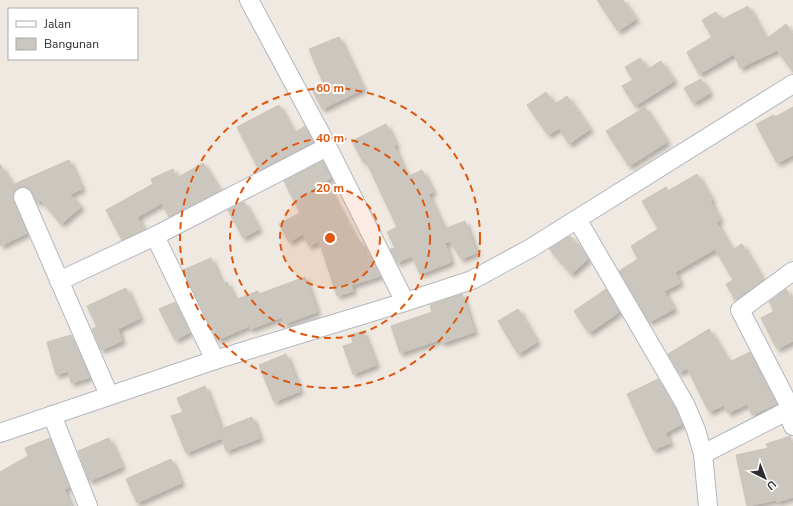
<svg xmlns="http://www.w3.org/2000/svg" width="793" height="506" font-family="'Nunito Sans',sans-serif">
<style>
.building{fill:#cbc7bf;stroke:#cbc5ba;filter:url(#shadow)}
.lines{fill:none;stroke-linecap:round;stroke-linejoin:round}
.minor-casing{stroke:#b4b7c1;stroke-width:20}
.minor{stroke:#fff;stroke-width:18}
.ring{fill:none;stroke:#df570e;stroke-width:2;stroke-dasharray:7 5}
.centre{fill:#df570e;stroke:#fff;stroke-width:2}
.ring-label{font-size:12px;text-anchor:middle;font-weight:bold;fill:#df570e;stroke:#fff;stroke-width:4;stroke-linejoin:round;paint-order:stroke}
</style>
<defs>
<filter id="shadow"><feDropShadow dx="3.5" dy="3.5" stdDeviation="2" flood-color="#0004"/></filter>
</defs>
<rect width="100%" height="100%" fill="#efe9e1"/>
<g class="building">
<path d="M597 0H623L636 19 618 31Z"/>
<path d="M748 6 766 39 786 24 793 34V72L777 50 740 68 734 54 699 74 687 52 712 37 702 20 716 12 721 20Z"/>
<path d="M339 37 363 89 322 109 312 89 323 83 309 49Z"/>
<path d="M640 58 648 69 661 61 674 81 635 106 622 86 633 80 625 67Z"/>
<path d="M701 79 710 93 693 103 684 88Z"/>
<path d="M546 92 555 104 567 96 590 129 569 144 559 128 548 135 527 105Z"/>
<path d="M279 105 294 133 305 126 313 142 259 170 237 127Z"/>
<path d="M645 107 667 142 629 166 606 131Z"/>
<path d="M793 107V155L777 163 756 124 774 115 775 117Z"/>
<path d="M386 124 396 145 394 147 407 177 422 170 433 192 428 194 444 229 465 221 476 253 461 259 450 241 445 243 451 262 420 274 412 256 397 263 390 249 395 248 387 232 397 227 366 161 363 162 352 141Z"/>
<path d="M69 160 82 189 70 194 81 207 61 224 41 200 37 203 30 189 24 187 18 188 14 191 13 196V201L27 233 0 246V164L12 185Z"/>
<path d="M323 161 331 178 325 181 358 243 361 242 366 257 370 255 380 276 351 285 353 291 337 296 319 241 309 246 303 234 289 242 279 224 300 213 284 181Z"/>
<path d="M203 163 220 191 169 217 162 203 137 217 144 229 122 240 106 210 153 184 151 179 173 169 177 178Z"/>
<path d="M697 174 712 200 710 201 720 220 716 222 732 250 742 244 763 280 735 300 726 284 733 280 715 249 675 272 680 283 664 291 674 309 649 322 619 271 638 259 631 246 658 229 642 201 666 187 668 191Z"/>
<path d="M244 202 259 229 243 238 228 210Z"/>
<path d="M570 236 584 252 588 259 571 274 549 249Z"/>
<path d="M211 258 222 284 227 282 235 300 258 291 259 294 305 277 317 312 284 324 282 317 250 329 249 326 217 340 183 270Z"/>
<path d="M126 288 140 318 118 329 122 341 101 350 92 329 97 327 87 306Z"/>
<path d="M606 289 619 312 589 333 574 311Z"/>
<path d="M786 289 793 301V341L777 349 761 318 774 311 769 302Z"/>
<path d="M462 294 474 332 442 343 441 339 400 353 391 326 432 312 430 305Z"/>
<path d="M175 302 190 332 175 340 159 309Z"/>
<path d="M518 309 537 342 518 354 498 321Z"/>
<path d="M709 329 729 362 750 352 777 404 752 415 747 404 728 413 724 405 709 412 687 368 679 373 668 354Z"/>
<path d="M363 331 376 365 353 374 343 346 353 343 351 335Z"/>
<path d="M71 335 90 377 71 383 68 371 56 375 47 342Z"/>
<path d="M286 354 300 391 274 402 259 365Z"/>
<path d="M658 379 670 400 682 424 665 433 670 443 653 450 627 394Z"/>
<path d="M205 386 221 429 252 417 260 438 226 451 222 438 186 453 171 416 183 412 177 398Z"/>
<path d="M790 436 793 445V497L777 502 776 500 747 506 736 455 768 448 766 444Z"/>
<path d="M50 438 69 487 64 489 71 506H0V472L28 456 25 448Z"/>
<path d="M109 438 122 467 89 481 78 451Z"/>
<path d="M171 459 181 483 137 503 126 479Z"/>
</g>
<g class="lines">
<defs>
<g id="minor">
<path d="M249 0 323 138 405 302"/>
<path d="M23 197 109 395"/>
<path d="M577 219 685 404 696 430 703 454 708 506"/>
<path d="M155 236 215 360"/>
<path d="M59 281 155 236 327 147"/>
<path d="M787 411 793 426"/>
<path d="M52 415 88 506"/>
<path d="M0 433 215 360 405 302 472 280 531 248 793 84"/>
<path d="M703 454 787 411 790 407 740 310 793 271"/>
</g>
</defs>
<use href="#minor" class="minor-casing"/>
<use href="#minor" class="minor"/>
</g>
<circle cx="330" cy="238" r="50" fill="#df570e" fill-opacity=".12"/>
<g class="ring">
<circle cx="330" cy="238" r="50"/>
<circle cx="330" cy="238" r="100"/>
<circle cx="330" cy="238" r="150"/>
</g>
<circle cx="330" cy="238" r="6" class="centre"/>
<g class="ring-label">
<text x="330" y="92">60 m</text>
<text x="330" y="142">40 m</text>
<text x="330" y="192">20 m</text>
</g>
<rect x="8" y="8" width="130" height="52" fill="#ffffff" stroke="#ababab"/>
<rect x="16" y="21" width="20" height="6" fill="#ffffff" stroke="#ababab"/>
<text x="44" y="28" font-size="12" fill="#2e2e2e">Jalan</text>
<rect x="16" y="38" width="20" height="12" fill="#cbc7bf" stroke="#ababab"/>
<text x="44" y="48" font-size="12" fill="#2e2e2e">Bangunan</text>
<g transform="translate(765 478) rotate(138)" stroke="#ffffff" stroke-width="3" paint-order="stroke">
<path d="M0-3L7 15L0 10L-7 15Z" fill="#2e2e2e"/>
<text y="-6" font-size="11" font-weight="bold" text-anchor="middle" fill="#2e2e2e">U</text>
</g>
</svg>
